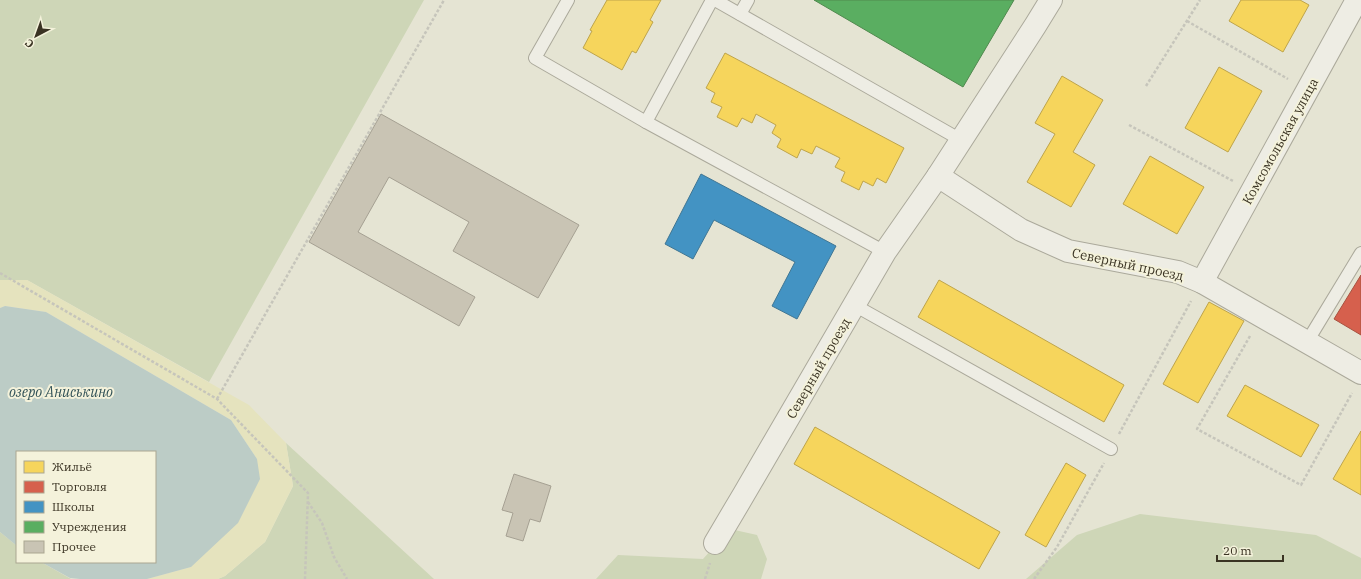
<svg xmlns="http://www.w3.org/2000/svg" width="1361" height="579" font-family="'IBM Plex Serif',serif">
<style>
.green{fill:#ced6b7}
.sand{fill:#e5e3be}
.water{fill:#bcccc6}
.homes{fill:#f6d55c;stroke:#bea44b}
.shops{fill:#d6604d;stroke:#a75240}
.schools{fill:#4393c3;stroke:#407693}
.public{fill:#5aae61;stroke:#50894e}
.building{fill:#c9c4b4;stroke:#a5a092}
.lines{fill:none;stroke-linecap:round;stroke-linejoin:round}
.lane-casing{stroke:#aba99b;stroke-width:14}
.street-casing{stroke:#aba99b;stroke-width:24}
.path{stroke:#c6c5bb;stroke-width:2.5;stroke-dasharray:3 2;stroke-linecap:butt}
.lane{stroke:#eeede4;stroke-width:12}
.street{stroke:#eeede4;stroke-width:22}
.labels{text-anchor:middle;stroke-width:4;stroke-linejoin:round;paint-order:stroke}
.street-label{font-size:13px;fill:#3a3323;stroke:#f4f2db}
.water-label{font-size:14px;font-style:italic;fill:#335358;stroke:#f4f2db}
</style>
<rect width="100%" height="100%" fill="#e5e4d3"/>
<g class="green">
<path d="M0 0H424L209 382 27 280H0Z"/>
<path d="M286 443 434 579H218L225 576 265 542 293 486Z"/>
<path d="M1140 514 1316 535 1361 558V579H1026L1077 535Z"/>
<path d="M730 529 757 535 767 559 761 579H596L618 555 703 559Z"/>
<path d="M0 532 17 546V562H41L71 579H0Z"/>
</g>
<path class="sand" d="M0 280H27L249 405 286 443 293 486 265 542 225 576 218 579H147L191 567 257 459 231 420 46 312 5 306 0 308Z"/>
<path class="water" d="M5 306 46 312 231 420 257 459 260 479 238 523 191 567 147 579H80L70 578 41 562H155V452H17V546L0 532V308Z"/>
<g class="homes">
<path d="M607 0H661L650 20 653 22 636 53 632 51 622 70 583 48 592 31 590 30Z"/>
<path d="M1241 0H1300L1309 5 1283 52 1229 21Z"/>
<path d="M725 53 904 148 886 183 877 178 873 186 863 181 859 190 841 181 845 172 835 167 840 158 816 146 812 154 801 149 797 158 777 147 781 139 772 133 776 125 756 114 752 123 742 118 737 127 717 117 722 107 711 102 715 93 706 88Z"/>
<path d="M1219 67 1262 91 1228 152 1185 128Z"/>
<path d="M1062 76 1103 100 1073 152 1095 165 1071 207 1027 182 1055 134 1035 123Z"/>
<path d="M1150 156 1204 187 1177 234 1123 204Z"/>
<path d="M939 280 1124 385 1104 422 918 317Z"/>
<path d="M1209 302 1244 321 1198 403 1163 384Z"/>
<path d="M1245 385 1319 425 1301 457 1227 416Z"/>
<path d="M815 427 1000 532 979 569 794 464Z"/>
<path d="M1361 431V495L1333 479Z"/>
<path d="M1066 463 1086 475 1046 547 1025 535Z"/>
</g>
<path class="shops" d="M1361 275V335L1334 319Z"/>
<path class="schools" d="M701 174 836 246 797 319 772 306 795 262 714 220 693 259 665 244Z"/>
<path class="public" d="M814 0H1014L963 87Z"/>
<g class="building">
<path d="M381 114 579 225 538 298 453 251 469 222 389 177 358 232 475 297 459 326 309 242Z"/>
<path d="M514 474 551 486 540 522 530 519 523 541 506 536 513 513 502 510Z"/>
</g>
<g class="lines">
<defs>
<g id="lane">
<path d="M568 0 535 58 646 122"/>
<path d="M712 0 646 122 885 252"/>
<path d="M715 0 961 140"/>
<path d="M740 14 748 0"/>
<path d="M854 305 1111 449"/>
<path d="M1307 342 1361 253"/>
</g>
<g id="street">
<path d="M938 176 1021 230 1068 251 1178 272 1202 282 1361 373"/>
<path d="M1202 282 1357 0"/>
<path d="M715 543 744 494 885 252 938 176 1035 26 1051 0"/>
</g>
</defs>
<use href="#lane" class="lane-casing"/>
<use href="#street" class="street-casing"/>
<g class="path">
<path d="M1187 21 1288 79"/>
<path d="M1146 86 1200 0"/>
<path d="M1129 125 1233 181"/>
<path d="M0 273 217 399 308 493 305 579"/>
<path d="M1250 336 1197 429 1301 485 1352 393"/>
<path d="M217 399 444 0"/>
<path d="M1119 434 1191 301"/>
<path d="M308 502 322 523 334 557 347 579"/>
<path d="M705 579 710 563"/>
<path d="M1034 579 1057 547 1104 463"/>
</g>
<use href="#lane" class="lane"/>
<use href="#street" class="street"/>
</g>
<g class="labels">
<g class="street-label">
<text transform="translate(1280 141) rotate(-61)" y="5">Комсомольская улица</text>
<text transform="translate(1128 264) rotate(12)" y="5">Северный проезд</text>
<text transform="translate(818 368) rotate(-60)" y="5">Северный проезд</text>
</g>
<g class="water-label">
<text x="61" y="397">озеро Аниськино</text>
</g>
</g>
<rect x="16" y="451" width="140" height="112" fill="#f4f2db" stroke="#aaa691"/>
<rect x="24" y="461" width="20" height="12" fill="#f6d55c" stroke="#aaa691"/>
<text x="52" y="471" font-size="12" fill="#3a3323">Жильё</text>
<rect x="24" y="481" width="20" height="12" fill="#d6604d" stroke="#aaa691"/>
<text x="52" y="491" font-size="12" fill="#3a3323">Торговля</text>
<rect x="24" y="501" width="20" height="12" fill="#4393c3" stroke="#aaa691"/>
<text x="52" y="511" font-size="12" fill="#3a3323">Школы</text>
<rect x="24" y="521" width="20" height="12" fill="#5aae61" stroke="#aaa691"/>
<text x="52" y="531" font-size="12" fill="#3a3323">Учреждения</text>
<rect x="24" y="541" width="20" height="12" fill="#c9c4b4" stroke="#aaa691"/>
<text x="52" y="551" font-size="12" fill="#3a3323">Прочее</text>
<g transform="translate(36 36) rotate(221)" stroke="#f4f2db" stroke-width="3" paint-order="stroke">
<path d="M0-3L7 15L0 10L-7 15Z" fill="#3a3323"/>
<text y="-6" font-size="11" font-weight="bold" text-anchor="middle" fill="#3a3323">С</text>
</g>
<path d="M1217 555v6h66v-6" fill="none" stroke="#3a3323" stroke-width="2"/>
<text x="1223" y="555" font-size="12" fill="#3a3323" stroke="#f4f2db" stroke-width="3" paint-order="stroke">20 m</text>
</svg>
